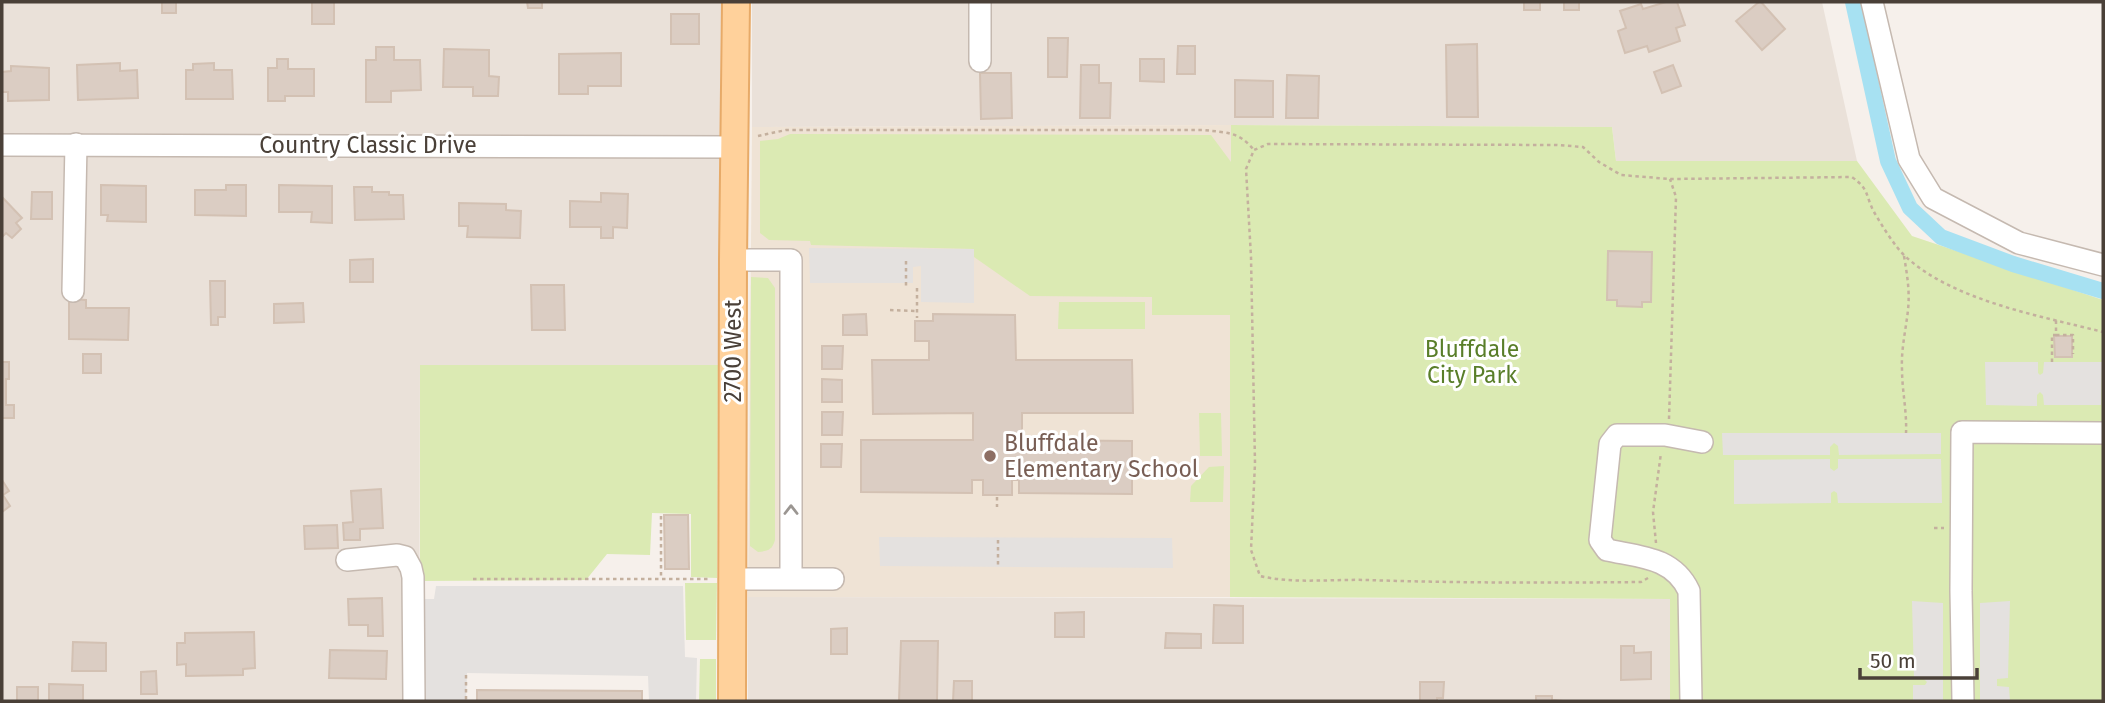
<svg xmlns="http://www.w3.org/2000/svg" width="2105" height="703" font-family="'Fira Sans',sans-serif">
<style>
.residential{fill:#eae1d9}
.education{fill:#efe3d5}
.green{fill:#dbeab3}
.parking{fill:#e4e1df}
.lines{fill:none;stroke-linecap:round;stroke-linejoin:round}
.canal{stroke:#a7e1f2;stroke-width:16}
.building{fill:#dbcdc3;stroke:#d3c1b3;stroke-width:2}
.minor-casing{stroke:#c5b9b0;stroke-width:24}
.major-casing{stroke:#e7aa68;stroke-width:30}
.path{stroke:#c4b09e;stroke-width:2.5;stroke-dasharray:3.5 3.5;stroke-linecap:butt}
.minor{stroke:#fff;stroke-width:21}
.major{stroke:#ffd19b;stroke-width:26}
.oneway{stroke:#9b9692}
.education-dot{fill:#8d6e63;stroke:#fff;stroke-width:2.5}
.labels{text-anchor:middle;stroke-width:6;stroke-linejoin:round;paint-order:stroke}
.street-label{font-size:23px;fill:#4a4038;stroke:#fff}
.park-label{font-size:23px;fill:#597e29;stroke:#fff}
.education-label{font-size:23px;fill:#785e54;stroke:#fff;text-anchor:start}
</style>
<rect width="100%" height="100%" fill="#f6f0eb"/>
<g class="residential">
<path d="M2 2H721L718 365H420L419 701H2Z"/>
<path d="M752 2H1822L1857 161H1616L1612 127 1231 125 752 127Z"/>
<path d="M748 597 1670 599V701H748Z"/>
</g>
<path class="education" d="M1231 125 1230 597H748L752 127Z"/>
<g class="green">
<path d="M1231 125 1612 127 1616 161H1857L1912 236 2103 300V701H1670V599L1230 597V315H1152V297L1030 296 974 257V249L811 245 810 241 769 240 760 233V141L778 139 790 134 1211 135 1231 162Z"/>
<path d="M751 277 768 278 775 288V540C772 550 768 551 758 552L750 546Z"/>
<path d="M1059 302H1145V329H1058Z"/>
<path d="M420 365H718L717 578 691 577V514L652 513 650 555 607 554 586 580 420 581Z"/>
<path d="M1199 413H1221L1222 456H1200Z"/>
<path d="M1224 466 1223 502H1190L1191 486 1209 467Z"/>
<path d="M685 583H717L716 640H686Z"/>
<path d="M700 659H716V701H699Z"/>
</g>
<g class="parking">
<path d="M809 248 974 249V303L921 302V266L913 267V283H810Z"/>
<path d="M1985 362H2038V373L2040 375 2043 373 2044 362H2102L2101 405H2044L2043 395 2040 392 2037 395V406L1986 405Z"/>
<path d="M1722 433H1941V454L1839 455 1838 446 1834 443 1830 447V455H1723Z"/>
<path d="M1830 459V468L1834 471 1838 468V459H1941L1942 503H1838L1837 493 1834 491 1831 493V503L1734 504V460Z"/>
<path d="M879 537 1172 538 1173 568 880 566Z"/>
<path d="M436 586H683L685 657 697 658 696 701H649L648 676 467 673 466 701H422V599H434Z"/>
<path d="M1912 601 1943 603V701H1913V685H1925L1927 682 1924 679H1914Z"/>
<path d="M2010 601 2008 678 1997 679V686L2009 687 2010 701H1980V603Z"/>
</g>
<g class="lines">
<path class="canal" d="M1853 2 1888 161 1910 208 1941 237 2013 264 2103 291"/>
</g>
<g class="building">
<rect x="162" y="2" width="14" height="11"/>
<rect x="312" y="2" width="22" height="22"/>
<path d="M527 2H542V8H528Z"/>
<rect x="1524" y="2" width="16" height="8"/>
<rect x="1564" y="2" width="15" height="8"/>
<path d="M1666 2H1677L1685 25 1676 28 1680 41 1649 52 1647 46 1625 53 1618 31 1626 28 1620 11 1641 4 1643 9Z"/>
<path d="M1759 2H1761L1785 29 1762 50 1736 21Z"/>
<rect x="671" y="14" width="28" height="30"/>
<path d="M1048 38H1068L1067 77H1048Z"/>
<path d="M1477 44 1478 117H1447L1446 45Z"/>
<path d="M1178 46H1195V74H1177Z"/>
<path d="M376 47H394V60H420L421 90 391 91V102H366V60H376Z"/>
<path d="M444 49 489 50V76L499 77 498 96H473V87H443Z"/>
<path d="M621 53V86H588V94H559V54Z"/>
<path d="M277 59H288V69H314V96H285V101H268V68H277Z"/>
<path d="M1140 59H1164V82L1140 81Z"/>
<path d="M120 63V71L137 70 138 98 78 100 77 65Z"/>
<path d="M214 63V70H232L233 99H186V70H193V64Z"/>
<path d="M1081 65H1099V83H1111L1110 118H1080Z"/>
<path d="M1673 65 1681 86 1662 93 1654 72Z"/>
<path d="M11 66 49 68V100L8 101V92H2V72L11 71Z"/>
<path d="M980 73H1011L1012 118 981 119Z"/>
<path d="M1287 75 1319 76 1318 118H1286Z"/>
<path d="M1235 80 1273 81V117H1235Z"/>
<path d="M101 185 146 186V222L107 221 108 215H101Z"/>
<path d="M226 185H246V216L195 215V190H226Z"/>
<path d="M279 185 332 186V223L311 222 312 212H279Z"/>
<path d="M354 187H372V192H389V195H403L404 219 355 220Z"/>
<path d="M32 192H52V219H31Z"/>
<path d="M601 193 628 194 627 228 613 227V238H601V227H570V201L601 202Z"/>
<path d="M2 197 22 218 16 223 21 229 12 238 6 233 2 237Z"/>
<path d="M459 203 506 204V210L521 211 520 238 467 237 468 226H459Z"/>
<path d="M1608 251 1652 252 1651 302H1642V307L1617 306V300H1607Z"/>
<path d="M373 259V282H350V260Z"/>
<path d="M210 281H225V317H218V325H211Z"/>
<path d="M531 285H564L565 330H532Z"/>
<path d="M69 299 86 300V308H129L128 340 69 339Z"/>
<path d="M303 303 304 322 274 323V304Z"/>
<path d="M866 314 867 335H843V315Z"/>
<path d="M933 314 1015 315 1016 360H1132L1133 413H1022V440L1132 441V494L1019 493V480H1012V495H983V480H972V493L861 492V440H973V413L873 414 872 360H929V341H915V321H933Z"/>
<path d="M2054 336H2072V357H2055Z"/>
<path d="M822 346H843L842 369H822Z"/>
<rect x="83" y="354" width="18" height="19"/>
<path d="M2 362H9V379H6V405H14V418H2Z"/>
<path d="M822 379 842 380V402H822Z"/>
<path d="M822 412H843L842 435H822Z"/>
<path d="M821 444H842L841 467H821Z"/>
<path d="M2 480 9 491 3 495 10 506 2 512Z"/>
<path d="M381 489 383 528 360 529V540H344L343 523 353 522 351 491Z"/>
<path d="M664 515H688L689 569H665Z"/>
<path d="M337 525 338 548 305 549 304 526Z"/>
<path d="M382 598 383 636H368V625H349L348 599Z"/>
<path d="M1214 605 1243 606V643H1213Z"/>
<path d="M1084 612V637H1055V613Z"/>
<path d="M847 628V654H831V629Z"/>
<path d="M254 632 255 668 243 669V675L186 676V664L177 665V643H185V633Z"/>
<path d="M1166 633 1201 634V648H1165Z"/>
<path d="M901 641H938L937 701H899Z"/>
<path d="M73 642 106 643V671H72Z"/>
<path d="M1621 646H1634V653L1651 652V679L1621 680Z"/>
<path d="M330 650 387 651 386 679 329 678Z"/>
<path d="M156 671 157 694H141V672Z"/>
<path d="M954 681H972V701H953Z"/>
<path d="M1420 682H1444L1443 698H1437V701H1420Z"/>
<path d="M49 684 83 685V701H49Z"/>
<rect x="17" y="687" width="21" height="14"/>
<path d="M477 690 642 691V701H477Z"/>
<path d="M1536 696H1552V700L1563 701H1536Z"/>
</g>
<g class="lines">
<defs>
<g id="minor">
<path d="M1872 2 1909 159 1933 198 2019 243 2103 265"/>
<path d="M980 61V2"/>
<path d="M2 145 734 147"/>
<path d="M733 260H791V578"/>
<path d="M73 291 76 144"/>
<path d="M347 560 397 555 405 557 411 568 413 577 414 701"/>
<path d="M733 579H833"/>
<path d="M1691 701 1689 591C1673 557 1640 557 1607 550L1600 540 1610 444 1617 435H1665L1702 442"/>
<path d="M1963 701 1961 591 1962 432 2103 433"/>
</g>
<path id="major" d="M732 701 733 260 736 2"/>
</defs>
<use href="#minor" class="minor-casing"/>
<use href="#major" class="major-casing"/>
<g class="path">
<path d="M758 136 786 130H1204C1227 133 1238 131 1254 150"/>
<path d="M1904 256C1907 274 1910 291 1908 310 1906 329 1901 349 1902 369 1902 391 1907 411 1906 433"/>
<path d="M906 261V288"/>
<path d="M917 288V318"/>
<path d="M890 310 917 311"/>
<path d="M2056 335H2073V354"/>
<path d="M2052 362V335H2056V320"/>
<path d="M1669 419 1676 197 1670 179"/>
<path d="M997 497V507"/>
<path d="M661 516V579"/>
<path d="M1934 528H1944"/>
<path d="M998 540V566"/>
<path d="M1656 543 1653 512 1661 453"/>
<path d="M1648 578 1641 582C1550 583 1458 583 1367 580 1331 579 1294 584 1260 576L1251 550 1255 463 1251 257 1246 169 1254 150 1268 144 1557 145 1583 147 1599 162 1621 175 1670 179 1852 177C1870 190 1865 195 1874 212 1881 224 1895 247 1905 256 1953 301 2041 316 2103 332"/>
<path d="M473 579H711"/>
<path d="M466 675V701"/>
</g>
<use href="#minor" class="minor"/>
<use href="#major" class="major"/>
</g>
<defs><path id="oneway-chevron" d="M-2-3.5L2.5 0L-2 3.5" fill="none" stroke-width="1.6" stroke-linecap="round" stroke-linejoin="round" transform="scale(1.75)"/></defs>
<use class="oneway" href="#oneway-chevron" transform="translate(791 510) rotate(-90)"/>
<circle class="education-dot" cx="990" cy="456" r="7"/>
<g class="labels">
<g class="street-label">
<text x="368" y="153">Country Classic Drive</text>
<text transform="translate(733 351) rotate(-90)" y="8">2700 West</text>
</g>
<g class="park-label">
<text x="1472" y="357">Bluffdale<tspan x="1472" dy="26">City Park</tspan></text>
</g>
<g class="education-label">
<text x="1004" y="451">Bluffdale<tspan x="1004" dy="26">Elementary School</tspan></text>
</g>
</g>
<rect width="2105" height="703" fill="none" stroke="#4a4038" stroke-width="7"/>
<path d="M1860 668v10h117v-10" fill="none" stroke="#4a4038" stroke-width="3.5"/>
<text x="1870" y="668" font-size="21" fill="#4a4038" stroke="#ffffff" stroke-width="5" paint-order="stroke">50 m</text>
</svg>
